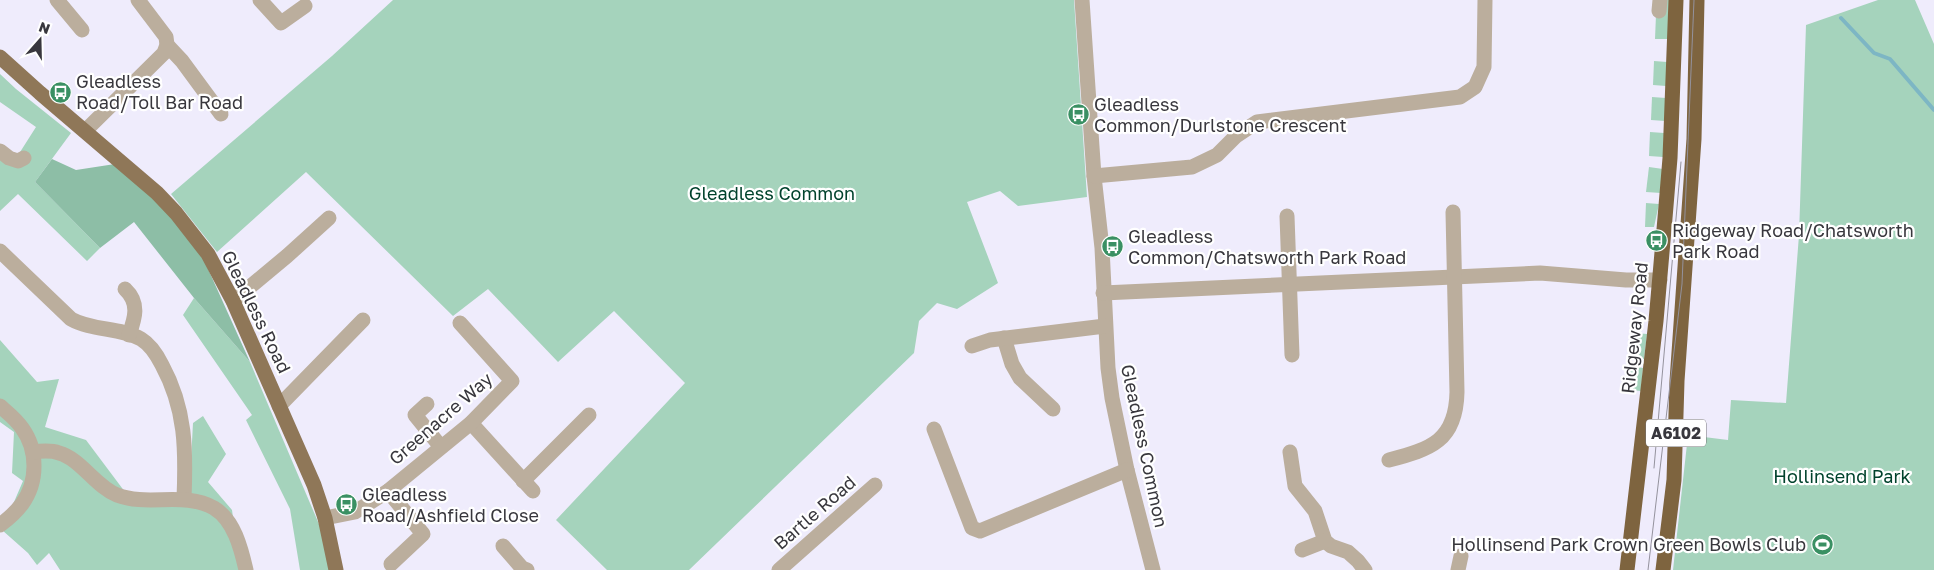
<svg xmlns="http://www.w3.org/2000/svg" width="1934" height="570" font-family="'Golos Text',sans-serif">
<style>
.green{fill:#a5d3bc}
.forest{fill:#8dbea6}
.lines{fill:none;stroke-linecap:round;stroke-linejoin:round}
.stream{stroke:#7db6c4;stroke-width:4}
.minor{stroke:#bbae9d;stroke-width:15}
.major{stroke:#8f7758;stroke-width:15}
.highway{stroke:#7e643f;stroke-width:15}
.tram{stroke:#94929d;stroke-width:1}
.labels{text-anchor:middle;stroke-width:4.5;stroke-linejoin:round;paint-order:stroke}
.shield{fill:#fff;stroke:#747377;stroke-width:1}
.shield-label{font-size:16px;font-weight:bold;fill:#38373d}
.poi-label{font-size:18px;fill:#38373d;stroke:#fff;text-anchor:start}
.park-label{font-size:18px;fill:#00422c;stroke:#fff}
.street-label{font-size:18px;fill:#38373d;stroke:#fff}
</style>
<rect width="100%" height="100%" fill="#efecfc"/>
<g class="green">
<path d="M393 0H1074L1087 197 1018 206 1000 191 967 202 998 283 957 309 937 303 919 321 914 353 689 570H607L556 520 685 383 614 311 558 362 488 289 453 316 306 172 217 252 171 194 332 56Z"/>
<path d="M1664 0H1669L1668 39H1655L1656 15Z"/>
<path d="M1878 0H1915L1934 44V570H1673L1688 435 1728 440 1731 400 1786 403 1799 235 1806 25Z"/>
<path d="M1654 61 1667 62 1666 86 1653 85Z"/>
<path d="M0 74 16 89 71 133 35 182 100 248 87 261 18 194 0 211V150L15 160 36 127 0 102Z"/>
<path d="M1652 97 1666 98 1665 121 1651 120Z"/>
<path d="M1650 132 1664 133 1663 157 1649 156Z"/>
<path d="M1649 167 1663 169 1661 193 1646 192Z"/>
<path d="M1646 203 1659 204 1654 227H1645Z"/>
<path d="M194 298 250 362 327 543 331 570H300L290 509 246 420 252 415 183 315Z"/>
<path d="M1635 333 1647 334 1644 359 1632 357Z"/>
<path d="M0 340 37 382 59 379 45 427 86 440 125 492 189 498 193 423 203 416 226 454 208 482 232 510 240 570H60L49 553 37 565 28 553 2 530 23 481 12 473 14 432 0 422Z"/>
<path d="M1631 366 1643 368 1641 391 1629 390Z"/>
</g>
<path class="forest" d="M52 159 76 170 115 164 149 194 171 217 204 260 250 362 194 298 134 222 100 248 35 182Z"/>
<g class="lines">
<path class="stream" d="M1841 18 1874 53 1890 59 1934 110"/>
<g class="minor">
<path d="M57 0 82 30"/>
<path d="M260 0 281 23 305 6"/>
<path d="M1082 0 1094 176 1102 248 1108 368 1112 398 1127 470 1153 570"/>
<path d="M1659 11 1660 0"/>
<path d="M167 45 182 61 221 114"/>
<path d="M85 131 164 53 167 45 166 37 138 0"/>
<path d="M0 151 9 158 18 161 24 158"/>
<path d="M1094 176 1192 167 1217 155 1236 136 1257 122 1460 97 1475 87 1484 67 1485 0"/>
<path d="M1287 216 1292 355"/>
<path d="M0 251 71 319C92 331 120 327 141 339 151 345 157 355 162 365 186 409 186 450 184 499"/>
<path d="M125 289C140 303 135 318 129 335"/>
<path d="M1103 293 1540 273 1626 280H1660"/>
<path d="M233 301 287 256 329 218"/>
<path d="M1004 338 1012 364 1020 378 1053 409"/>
<path d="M972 346 990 340 1105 326"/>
<path d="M427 404 415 415 441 447"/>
<path d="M0 406C8 413 16 419 22 428 38 450 38 482 22 504 16 512 8 519 0 525"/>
<path d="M279 406 363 320"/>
<path d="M471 423 533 491"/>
<path d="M934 429 972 528 980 531 1127 470"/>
<path d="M33 452C41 451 51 450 59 453 81 459 95 486 117 495 148 507 184 491 214 508 234 520 241 548 246 570"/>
<path d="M1290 452 1295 486 1315 511 1325 541 1331 546 1348 552 1358 561 1365 570"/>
<path d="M1389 460C1431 449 1456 441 1457 392L1453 212"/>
<path d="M523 481 589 415"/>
<path d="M388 491 423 534 391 564"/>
<path d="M325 518 355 512 388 491 471 423 512 381 460 323"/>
<path d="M503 546 522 568 527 570"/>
<path d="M1302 550 1325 541"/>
<path d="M779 570 875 485"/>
<path d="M1458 570 1461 556"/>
</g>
<path class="major" d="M0 57 40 93 157 193 176 213 208 254 233 301 314 485 325 518 336 570"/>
<g class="highway">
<path d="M1627 570 1656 321 1665 218 1670 158 1676 0"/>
<path d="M1663 570 1674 480 1677 381 1694 139 1697 0"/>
</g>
<g class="tram">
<path d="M1654 468 1681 162"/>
<path d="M1648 570 1682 284 1694 0"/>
</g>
</g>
<defs>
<symbol id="bus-disc" viewBox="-11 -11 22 22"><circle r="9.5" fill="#3a9063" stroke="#fff"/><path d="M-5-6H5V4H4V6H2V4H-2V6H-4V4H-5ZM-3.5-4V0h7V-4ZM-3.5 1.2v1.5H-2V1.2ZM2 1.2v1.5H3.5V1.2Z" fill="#fff"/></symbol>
<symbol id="stadium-disc" viewBox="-11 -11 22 22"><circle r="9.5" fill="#3a9063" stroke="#fff"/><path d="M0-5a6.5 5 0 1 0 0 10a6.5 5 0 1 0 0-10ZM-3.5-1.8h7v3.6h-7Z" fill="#fff"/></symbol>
</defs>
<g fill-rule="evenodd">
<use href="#bus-disc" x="48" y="80" width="25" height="25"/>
<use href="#bus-disc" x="1066" y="102" width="25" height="25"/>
<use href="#bus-disc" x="1644" y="228" width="25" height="25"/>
<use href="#bus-disc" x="1100" y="234" width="25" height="25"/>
<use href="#bus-disc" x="334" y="492" width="25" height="25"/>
<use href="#stadium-disc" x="1810" y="532" width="25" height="25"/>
</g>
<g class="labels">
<rect class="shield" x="1646" y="419.5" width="60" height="27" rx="4"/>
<g class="shield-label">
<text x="1676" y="439">A6102</text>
</g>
<g class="poi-label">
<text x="76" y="88">Gleadless<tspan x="76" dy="21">Road/Toll Bar Road</tspan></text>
<text x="1094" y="111">Gleadless<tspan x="1094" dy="21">Common/Durlstone Crescent</tspan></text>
<text x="1672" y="237">Ridgeway Road/Chatsworth<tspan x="1672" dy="21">Park Road</tspan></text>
<text x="1128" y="243">Gleadless<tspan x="1128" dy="21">Common/Chatsworth Park Road</tspan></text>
<text x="362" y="501">Gleadless<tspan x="362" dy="21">Road/Ashfield Close</tspan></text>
<text x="1806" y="551" text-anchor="end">Hollinsend Park Crown Green Bowls Club</text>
</g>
<g class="park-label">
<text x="772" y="200">Gleadless Common</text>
<text x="1842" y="483">Hollinsend Park</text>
</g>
<g class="street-label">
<text transform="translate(256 312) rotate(64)" y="6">Gleadless Road</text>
<text transform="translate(1635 328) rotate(-84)" y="6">Ridgeway Road</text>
<text transform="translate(441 419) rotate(-41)" y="6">Greenacre Way</text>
<text transform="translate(1144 446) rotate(78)" y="6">Gleadless Common</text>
<text transform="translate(815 513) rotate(-41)" y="6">Bartle Road</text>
</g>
</g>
<g transform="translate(40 40) rotate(20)" stroke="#ffffff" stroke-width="4" paint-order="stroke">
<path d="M0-4L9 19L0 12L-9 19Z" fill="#38373d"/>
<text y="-8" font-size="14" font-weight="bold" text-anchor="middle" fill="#38373d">N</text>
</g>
</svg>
